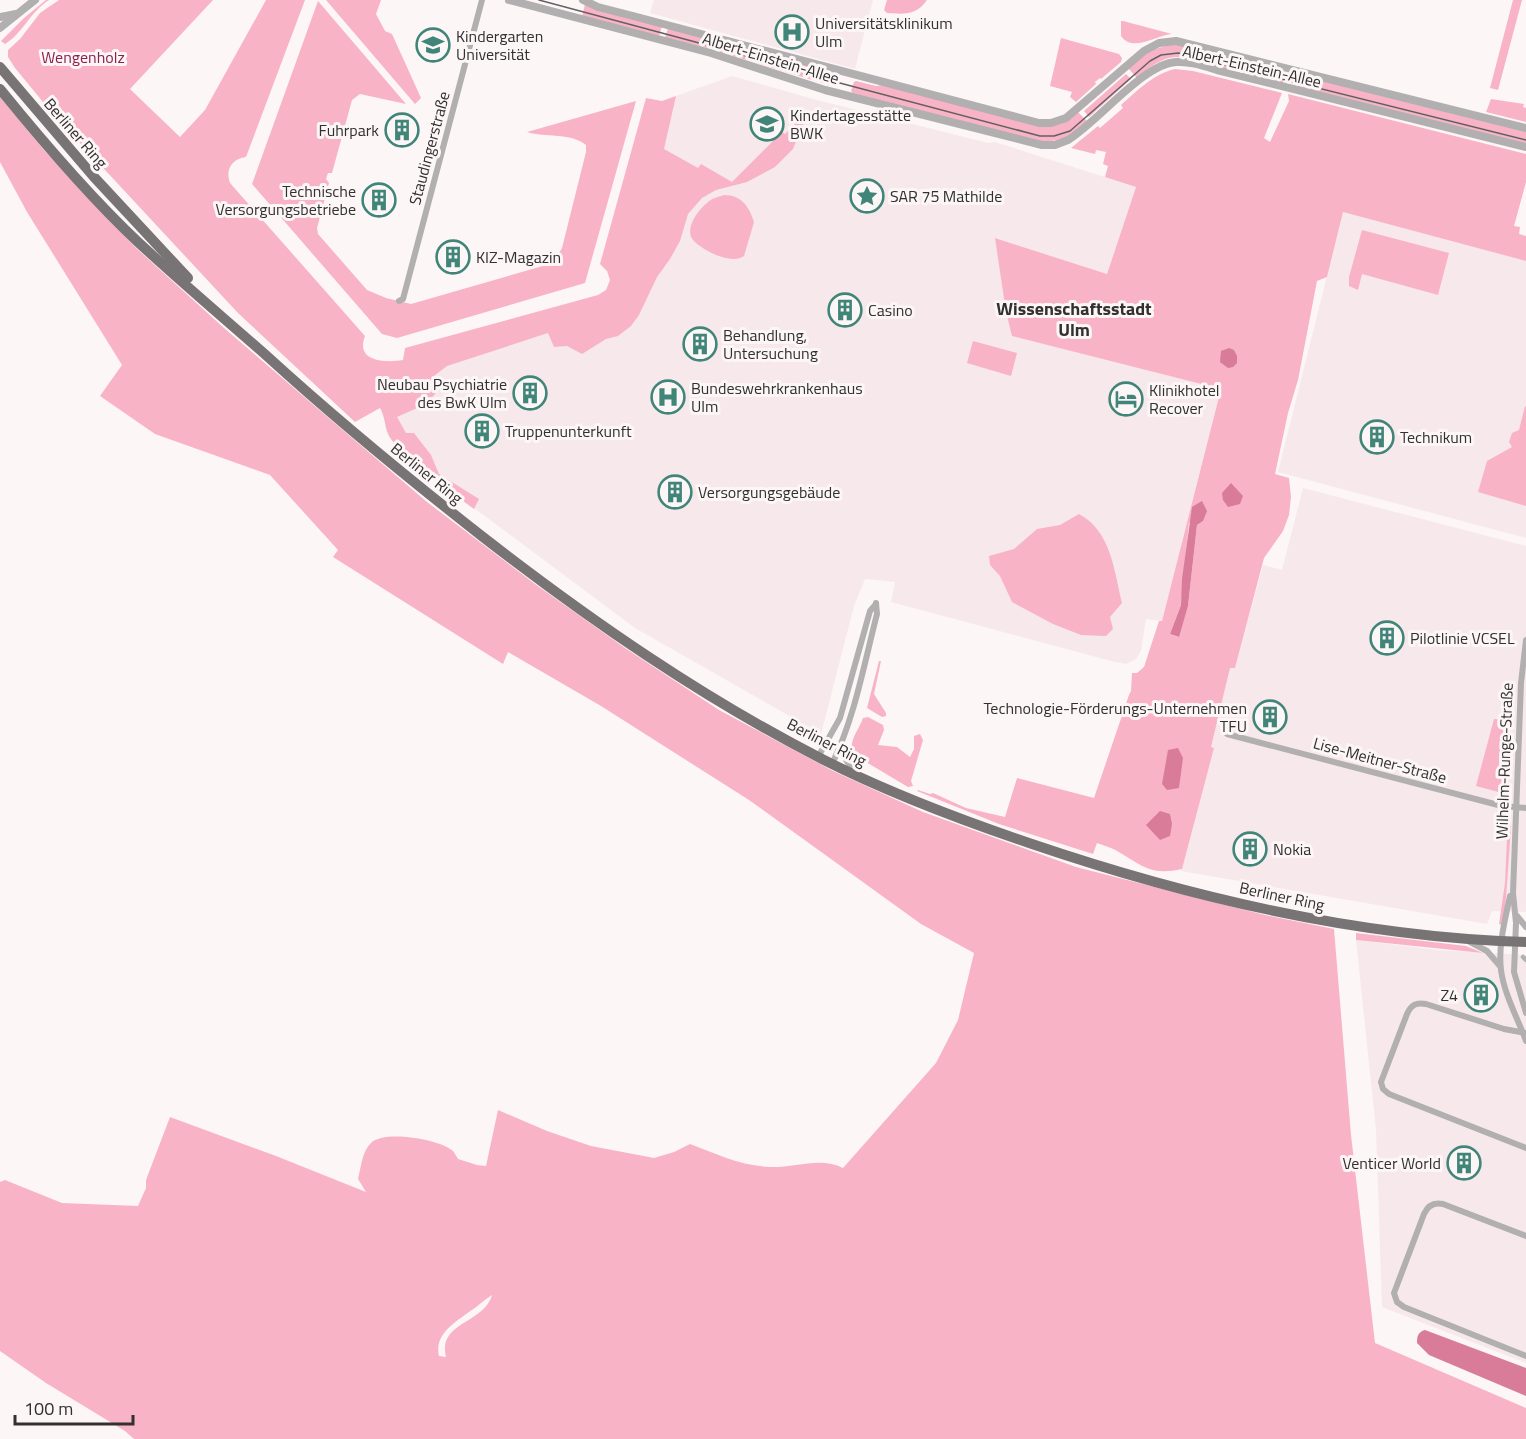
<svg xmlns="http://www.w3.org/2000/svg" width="1526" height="1439" font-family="'Titillium Web',sans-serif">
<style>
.built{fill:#f7e8ec}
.green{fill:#f9b3c7;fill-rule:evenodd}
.water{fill:#d87c99}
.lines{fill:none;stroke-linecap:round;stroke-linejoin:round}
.pedestrian{stroke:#b2afb0;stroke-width:4.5}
.minor{stroke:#b2afb0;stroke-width:6}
.tertiary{stroke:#b2afb0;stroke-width:8}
.primary{stroke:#787375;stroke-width:10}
.tram{stroke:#636061;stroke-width:1.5}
.labels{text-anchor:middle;stroke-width:6;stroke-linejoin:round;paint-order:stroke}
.poi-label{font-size:16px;fill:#323031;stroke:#fcf6f7;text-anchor:start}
.park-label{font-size:16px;fill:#8c204d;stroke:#fcf6f7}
.street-label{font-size:16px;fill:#323031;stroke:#fcf6f7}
.neighbourhood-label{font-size:18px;font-weight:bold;fill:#323031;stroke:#fcf6f7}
</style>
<rect width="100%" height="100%" fill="#fcf6f7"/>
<g class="built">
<path d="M654 0H873L855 69 650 13Z"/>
<path d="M732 76 817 100 988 143 995 142 1136 187 1107 274 996 238 1006 312 1012 335 1221 389 1162 621 1146 619 1141 651 1136 659 1126 664 1115 662 891 602 895 582 865 579 854 606 821 734 635 628 427 473 391 439 386 431 384 415 380 408 436 356 621 307 662 101Z"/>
<path d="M1343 212 1526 261V538L1278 472Z"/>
<path d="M1303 488 1526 546V912L1492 911 1487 924 1181 871 1214 748 1211 747 1230 667 1235 668 1263 565 1282 570Z"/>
<path d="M1356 940 1438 950 1526 955V1363L1382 1307 1376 1130Z"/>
</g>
<g class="green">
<path d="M46 0H49C30 12 23 33 5 44L1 41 24 18Z"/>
<path d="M59 0H213L130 89 180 137 205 110 266 0H305L246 157C232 159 225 169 230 183L365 336C355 362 385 363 403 360L405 348 598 295 606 290 610 280 607 271 600 264 646 98 662 101 676 96 664 149 698 168 701 164 732 182 782 132 785 134 797 122V117H803L805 120 793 149 775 167 747 182 716 190 702 198 688 214 680 241 670 259 657 277 639 315 631 326 618 336 606 339 582 354 567 346 554 347 548 333 447 366 434 376 436 393 426 404 397 417 406 433H414L431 455 439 474 479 499 474 509C450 491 408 463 391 439 384 429 386 418 380 408L355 422 238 313 53 114 15 68 8 57V50L20 39 40 13Z"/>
<path d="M326 0H381L376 14 385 31 392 34 421 98 415 104Z"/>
<path d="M887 0H927C916 16 904 14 887 13L884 10Z"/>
<path d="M1513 0H1522L1498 90 1490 88Z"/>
<path d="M318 1 406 104 360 94 352 100 332 173H328L326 179 329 183 317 228 318 234 367 290 386 298 411 304 553 263 562 248 586 152V145C570 132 545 138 527 132L636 101 585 283 397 338 382 334 252 184Z"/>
<path d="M585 4 662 26 659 36 582 17Z"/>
<path d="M1121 21H1123L1172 34C1156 35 1133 53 1121 36Z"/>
<path d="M668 28 833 71 829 85 704 47 665 38Z"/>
<path d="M1061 38 1119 54 1122 58 1121 62 1101 79 1100 78 1095 82 1096 84 1076 102 1070 97 1072 92 1050 86Z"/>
<path d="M1178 44 1197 49 1195 58C1190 58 1186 57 1180 57 1162 56 1151 67 1137 78L1128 68C1146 54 1154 46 1178 44Z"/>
<path d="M1206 52 1285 69V73L1290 74 1283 81 1282 84 1205 64Z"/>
<path d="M1175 69 1193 71 1282 93 1264 138 1270 142 1289 101 1288 94 1526 154V182L1514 226 1520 227 1519 234 1526 236V261L1343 212 1327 277 1317 281 1298 380 1288 413 1275 474 1289 478 1291 497 1289 515 1283 531 1264 558 1235 668H1230L1211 747 1214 748 1182 869C1146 877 1140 862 1111 848 1106 846 1102 845 1097 843L1093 854 999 824 917 791 918 790 930 794 933 793 966 808 1005 817 1017 778 1094 798 1129 695 1131 691 1132 673H1137L1144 667 1159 621H1162L1221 389 1012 336 1006 312 995 238 1107 274 1136 187 1105 177 1108 166 1103 164 1106 152 1096 150 1095 154 1071 148 1098 126 1100 128 1123 108 1121 105C1137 91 1153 74 1175 69ZM1203 521 1197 525 1188 606 1178 637 1170 634 1181 605 1189 523Z"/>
<path d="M1297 72 1526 131V145L1294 87V84L1289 82Z"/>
<path d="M1126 74 1131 79 1089 117 1084 111Z"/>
<path d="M856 81 876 86 883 85 1037 125 1078 112 1088 122C1070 137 1059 143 1037 141L853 93 851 91 854 82Z"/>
<path d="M0 97 44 150 136 248 224 328 317 408 427 502 535 584 625 648 719 710 833 771 923 812 1076 867 1265 915 1334 929 1351 1135 1375 1343 1526 1408V1439H134L125 1431 46 1383 0 1351V1182L5 1180 62 1203 138 1206 146 1188V1180L170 1117 276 1156 366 1192 358 1179C361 1168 362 1151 371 1143 384 1130 439 1139 453 1151 454 1152 457 1157 458 1159L477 1165 486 1166 498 1110 547 1131 591 1146 654 1158 674 1152 690 1144C716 1154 742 1166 770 1167 794 1168 821 1156 843 1168L936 1063 958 1020 974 953 921 924 749 800 601 706 508 652 503 664 333 557 338 550 270 475 155 434 100 396 122 365 27 212 0 162ZM492 1295C484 1324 437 1322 446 1357L439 1356C434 1335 454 1323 469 1312 477 1307 484 1300 492 1295Z"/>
<path d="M1491 99 1524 104 1523 107 1526 108V122L1486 112Z"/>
<path d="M724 195C741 195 749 206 754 222L744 256C731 265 703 251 693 240 684 229 698 210 707 203 712 198 718 197 724 195Z"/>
<path d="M1362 230 1449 253 1438 295 1362 274 1358 290 1349 286V277Z"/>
<path d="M973 341 1017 353 1011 376 967 363Z"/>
<path d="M1525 406 1526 407V506L1478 492 1487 461 1512 447 1509 442 1512 433 1519 430Z"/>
<path d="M1079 514C1111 531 1114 570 1122 603L1110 617 1113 629 1106 636 1081 635 1053 624 1012 602 1000 576 990 565 989 556 1014 549 1037 529 1060 525Z"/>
<path d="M879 661H881L874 694 886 713V716L882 717 867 708Z"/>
<path d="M868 717 883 725 884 730 878 745 897 747 910 757 914 749V736L920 734 923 740 911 781 913 786 908 787 856 756 852 751C850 738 859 730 863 718Z"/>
<path d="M1494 719 1507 720 1509 723 1507 792 1502 793 1476 786Z"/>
<path d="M1508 815 1511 817V827L1505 912 1502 925 1499 924 1505 883Z"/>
<path d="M1356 933 1466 946 1483 953 1356 940Z"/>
</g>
<g class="water">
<path d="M1229 348 1234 350 1237 356V363L1233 367 1228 368 1220 362 1221 351Z"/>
<path d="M1231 483 1243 496 1240 504 1228 507 1223 500 1222 493Z"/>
<path d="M1202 501 1207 511 1203 521 1197 525 1188 606 1179 637 1170 634 1181 605 1182 579 1192 507Z"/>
<path d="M1178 748 1183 758 1179 788 1167 790 1162 784 1168 750Z"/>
<path d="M1160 811 1170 814 1172 824 1170 836 1160 840 1146 825Z"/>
<path d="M1425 1330 1526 1368V1396L1429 1355 1417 1343C1417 1336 1418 1332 1425 1330Z"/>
</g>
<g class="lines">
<path class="pedestrian" d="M1523 957 1526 960"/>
<g class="minor">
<path d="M399 301 403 299 482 0"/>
<path d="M1526 640 1521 683 1513 893 1516 923 1514 972 1526 1013"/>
<path d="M1227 734 1502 806 1526 808"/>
<path d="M842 743 846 760 855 772"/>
<path d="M818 757 840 718 870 611 876 604"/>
<path d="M832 764C855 717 864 664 877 614L876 603"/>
<path d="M1510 896C1505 920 1498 946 1501 970 1504 994 1518 1019 1526 1041"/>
<path d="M1517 916 1526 927"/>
<path d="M1470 942 1487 951 1499 965"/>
<path d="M1526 1033 1504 1029 1426 1004C1416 1002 1411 1005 1407 1014L1381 1082 1383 1089 1389 1094 1526 1148"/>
<path d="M1526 1236 1443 1204C1434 1202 1428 1205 1424 1214L1394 1293 1397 1302 1404 1307 1526 1356"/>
</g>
<g class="tertiary">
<path d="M509 0 711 53 825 90 1042 145H1055L1068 140C1098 122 1143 64 1176 62 1190 61 1204 66 1217 70L1526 147"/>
<path d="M583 0 598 7 633 16 1039 123H1051L1066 118 1144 51 1159 43 1176 41 1526 128"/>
<path d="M0 17 16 14"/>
<path d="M0 28 35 0"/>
</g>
<g class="primary">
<path d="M0 67 94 177 188 278"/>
<path d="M0 89C43 142 89 196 139 243 181 282 225 319 268 357 337 420 409 479 483 537 590 620 701 697 822 759 889 793 961 820 1032 844 1191 898 1357 937 1526 942"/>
</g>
<path class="tram" d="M539 0 729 51 821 78 1040 136H1054L1070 131 1150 61 1161 55 1178 53 1526 140"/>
</g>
<defs>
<symbol id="hospital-ring" viewBox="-11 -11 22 22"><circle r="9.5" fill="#fcf6f7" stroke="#418579" stroke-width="1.5"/><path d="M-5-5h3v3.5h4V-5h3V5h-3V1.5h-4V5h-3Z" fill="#418579"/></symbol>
<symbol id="school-ring" viewBox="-11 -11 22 22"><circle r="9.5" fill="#fcf6f7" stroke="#418579" stroke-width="1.5"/><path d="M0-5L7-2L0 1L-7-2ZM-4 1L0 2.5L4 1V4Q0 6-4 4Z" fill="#418579"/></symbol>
<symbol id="building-ring" viewBox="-11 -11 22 22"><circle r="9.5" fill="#fcf6f7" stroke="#418579" stroke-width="1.5"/><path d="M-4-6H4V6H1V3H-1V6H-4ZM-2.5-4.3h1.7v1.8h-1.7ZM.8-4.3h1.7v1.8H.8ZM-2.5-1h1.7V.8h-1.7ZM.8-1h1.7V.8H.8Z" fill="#418579"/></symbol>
<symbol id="sight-ring" viewBox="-11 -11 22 22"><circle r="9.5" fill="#fcf6f7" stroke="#418579" stroke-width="1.5"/><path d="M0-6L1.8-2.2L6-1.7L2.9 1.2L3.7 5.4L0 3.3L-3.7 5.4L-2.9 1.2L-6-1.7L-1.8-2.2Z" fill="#418579"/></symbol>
<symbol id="hotel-ring" viewBox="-11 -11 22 22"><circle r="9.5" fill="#fcf6f7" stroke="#418579" stroke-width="1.5"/><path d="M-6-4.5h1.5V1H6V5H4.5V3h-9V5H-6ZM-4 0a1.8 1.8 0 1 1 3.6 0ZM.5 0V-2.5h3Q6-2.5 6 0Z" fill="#418579"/></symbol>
</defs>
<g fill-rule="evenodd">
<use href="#hospital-ring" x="773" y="13" width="38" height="38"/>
<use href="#school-ring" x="414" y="26" width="38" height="38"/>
<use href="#school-ring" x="748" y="105" width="38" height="38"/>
<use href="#building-ring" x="383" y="111" width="38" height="38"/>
<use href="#sight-ring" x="848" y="177" width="38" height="38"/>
<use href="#building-ring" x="360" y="181" width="38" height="38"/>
<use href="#building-ring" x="434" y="238" width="38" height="38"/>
<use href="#building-ring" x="826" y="291" width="38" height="38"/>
<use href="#building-ring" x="681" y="325" width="38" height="38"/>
<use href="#building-ring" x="511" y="374" width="38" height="38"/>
<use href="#hospital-ring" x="649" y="378" width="38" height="38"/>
<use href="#hotel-ring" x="1107" y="380" width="38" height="38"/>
<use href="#building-ring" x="463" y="412" width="38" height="38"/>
<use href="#building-ring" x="1358" y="418" width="38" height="38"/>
<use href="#building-ring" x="656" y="473" width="38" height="38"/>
<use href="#building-ring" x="1368" y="619" width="38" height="38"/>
<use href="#building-ring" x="1251" y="698" width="38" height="38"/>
<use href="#building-ring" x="1231" y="830" width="38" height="38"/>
<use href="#building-ring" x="1462" y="976" width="38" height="38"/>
<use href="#building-ring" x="1445" y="1144" width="38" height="38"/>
</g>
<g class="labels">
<g class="poi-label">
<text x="815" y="29">Universitätsklinikum<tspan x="815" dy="18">Ulm</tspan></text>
<text x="456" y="42">Kindergarten<tspan x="456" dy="18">Universität</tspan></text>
<text x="790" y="121">Kindertagesstätte<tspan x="790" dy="18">BWK</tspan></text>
<text x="379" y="136" text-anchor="end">Fuhrpark</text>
<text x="356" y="197" text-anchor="end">Technische<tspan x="356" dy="18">Versorgungsbetriebe</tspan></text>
<text x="890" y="202">SAR 75 Mathilde</text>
<text x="476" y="263">KIZ-Magazin</text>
<text x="868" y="316">Casino</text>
<text x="723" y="341">Behandlung,<tspan x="723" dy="18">Untersuchung</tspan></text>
<text x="507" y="390" text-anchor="end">Neubau Psychiatrie<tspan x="507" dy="18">des BwK Ulm</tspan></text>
<text x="691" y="394">Bundeswehrkrankenhaus<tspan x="691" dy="18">Ulm</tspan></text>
<text x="1149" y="396">Klinikhotel<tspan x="1149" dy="18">Recover</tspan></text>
<text x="505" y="437">Truppenunterkunft</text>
<text x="1400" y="443">Technikum</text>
<text x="698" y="498">Versorgungsgebäude</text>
<text x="1410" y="644">Pilotlinie VCSEL</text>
<text x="1247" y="714" text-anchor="end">Technologie-Förderungs-Unternehmen<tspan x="1247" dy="18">TFU</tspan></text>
<text x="1273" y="855">Nokia</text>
<text x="1458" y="1001" text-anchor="end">Z4</text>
<text x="1441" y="1169" text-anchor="end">Venticer World</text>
</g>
<g class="park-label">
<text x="83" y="63">Wengenholz</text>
</g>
<g class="street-label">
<text transform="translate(771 58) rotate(17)" y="6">Albert-Einstein-Allee</text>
<text transform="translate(1252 66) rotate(13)" y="6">Albert-Einstein-Allee</text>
<text transform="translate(76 133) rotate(49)" y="6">Berliner Ring</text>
<text transform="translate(429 148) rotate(-75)" y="6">Staudingerstraße</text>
<text transform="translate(427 473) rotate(39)" y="6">Berliner Ring</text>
<text transform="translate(827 742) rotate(27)" y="6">Berliner Ring</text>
<text transform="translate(1380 760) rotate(15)" y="6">Lise-Meitner-Straße</text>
<text transform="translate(1504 761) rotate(-88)" y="6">Wilhelm-Runge-Straße</text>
<text transform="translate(1282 896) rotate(12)" y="6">Berliner Ring</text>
</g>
<g class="neighbourhood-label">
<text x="1074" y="315">Wissenschaftsstadt<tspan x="1074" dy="21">Ulm</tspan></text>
</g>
</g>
<path d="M15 1415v9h118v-9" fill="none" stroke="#323031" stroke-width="3"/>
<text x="24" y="1415" font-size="18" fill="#323031" stroke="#fcf6f7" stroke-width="4.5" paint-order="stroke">100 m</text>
</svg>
